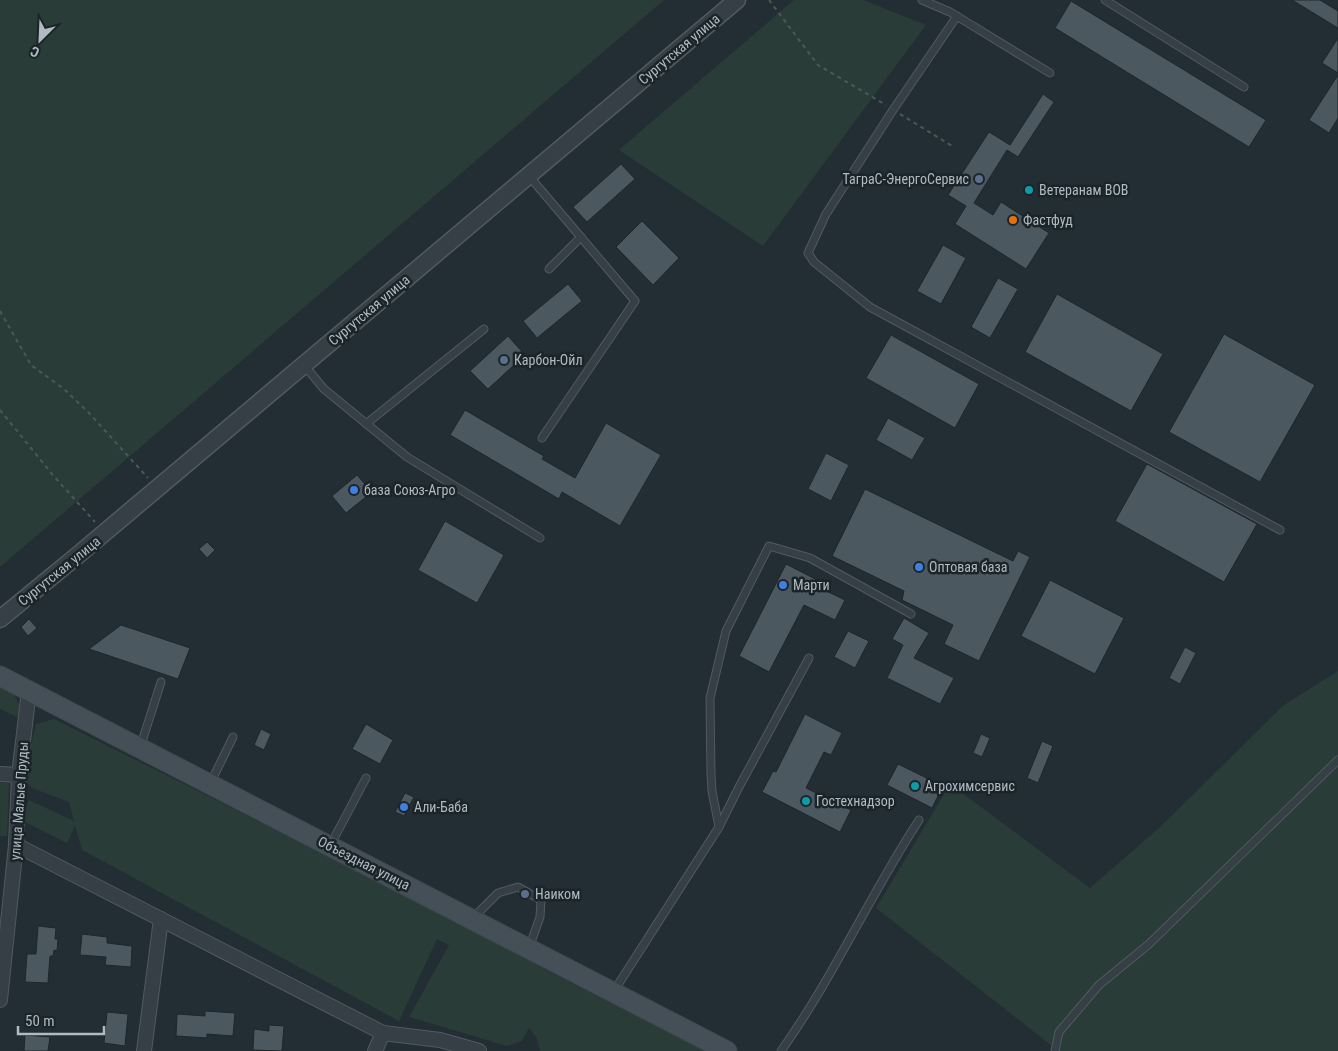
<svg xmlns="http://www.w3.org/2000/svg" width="1338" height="1051" font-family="'Roboto Condensed',sans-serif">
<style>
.green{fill:#2a3c38}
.building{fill:#4b585f;stroke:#1d262b}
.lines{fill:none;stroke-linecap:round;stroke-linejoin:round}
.service-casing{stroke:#505a60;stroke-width:9}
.minor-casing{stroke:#505a60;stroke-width:16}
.tertiary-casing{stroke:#505a60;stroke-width:19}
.secondary-casing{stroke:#3f484e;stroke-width:21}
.path{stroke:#485958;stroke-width:2;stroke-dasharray:4 4;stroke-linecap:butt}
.service{stroke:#363f45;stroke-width:7}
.minor{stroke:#363f45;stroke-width:14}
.tertiary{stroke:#363f45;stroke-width:16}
.secondary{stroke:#444f57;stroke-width:19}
.service-dot{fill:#5c6f8a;stroke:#1b2429;stroke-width:2}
.culture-dot{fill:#0f9aa8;stroke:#1b2429;stroke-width:2}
.food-dot{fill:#e8710a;stroke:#1b2429;stroke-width:2}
.shop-dot{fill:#3f7fe0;stroke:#1b2429;stroke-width:2}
.labels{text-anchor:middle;stroke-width:5;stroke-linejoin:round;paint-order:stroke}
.street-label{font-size:14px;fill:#b0bac1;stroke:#1b2429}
.poi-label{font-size:14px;fill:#b0bac1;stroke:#1b2429;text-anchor:start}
</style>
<rect width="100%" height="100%" fill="#232d34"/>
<g class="green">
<path d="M0 0H664L0 567Z"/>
<path d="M794 0H863L926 25 763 246 619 150Z"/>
<path d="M1338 671V1051H1055L1056 1049 876 908 950 784 1090 888 1159 828 1284 705Z"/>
<path d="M0 684 12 690 20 707 17 717 0 709Z"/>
<path d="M54 719 458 921 546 970 706 1051H540L537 1038 529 1028 522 1041 507 1046 409 1017 449 945 437 939 399 1021 82 850 75 826 67 843 21 820 29 800 74 821 69 802 32 788 26 781 29 754 36 724Z"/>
<path d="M0 783H9L7 836H0Z"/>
</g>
<g class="building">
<path d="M1292 0H1320L1338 11V28Z"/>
<path d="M1071 1 1266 120 1249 147 1055 28Z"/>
<path d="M1338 38V73L1322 63Z"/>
<path d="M1338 75V118L1329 133 1309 120Z"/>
<path d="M1043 94 1054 102 1018 157 1007 150 974 203 993 215 1001 202 1049 233 1026 269 955 224 966 206 948 195 989 132 1010 145Z"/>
<path d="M621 164 635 179 587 222 573 207Z"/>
<path d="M642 221 679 258 653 285 616 247Z"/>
<path d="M943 245 966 258 941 304 917 291Z"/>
<path d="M998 278 1018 289 990 338 971 327Z"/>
<path d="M568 284 582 301 537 338 523 321Z"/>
<path d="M1057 294 1163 354 1131 411 1025 352Z"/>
<path d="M1224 334 1315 385 1260 482 1169 432Z"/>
<path d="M891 335 979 384 955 428 866 378Z"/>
<path d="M508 336 525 355 488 389 470 371Z"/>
<path d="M465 410 544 456 542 459 575 478 606 423 661 455 620 526 562 492 559 499 450 435Z"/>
<path d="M888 418 925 438 912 460 876 440Z"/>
<path d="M826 453 849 465 831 501 808 489Z"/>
<path d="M1147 464 1257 524 1224 582 1115 521Z"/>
<path d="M357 475 372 492 346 513 332 496Z"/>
<path d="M865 489 1013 561 1018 551 1030 557 979 661 944 644 953 625 902 600 904 591 832 556Z"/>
<path d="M445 521 504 555 477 603 418 570Z"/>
<path d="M207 542 215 550 207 558 199 549Z"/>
<path d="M786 564 817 580 814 585 845 600 835 620 804 605 769 672 739 656Z"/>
<path d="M1050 580 1124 618 1095 674 1021 636Z"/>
<path d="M904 618 929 633 914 658 954 678 940 704 887 678 903 645 892 639Z"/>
<path d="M29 619 37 628 28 636 21 627Z"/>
<path d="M121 625 190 648 178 679 89 649Z"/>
<path d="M848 631 869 641 855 668 834 657Z"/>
<path d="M1185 647 1196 653 1180 684 1169 678Z"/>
<path d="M805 714 842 733 831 755 824 752 806 788 851 810 840 832 762 792 773 771 776 772Z"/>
<path d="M366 724 393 740 380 764 352 749Z"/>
<path d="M261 729 271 734 264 750 254 745Z"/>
<path d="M981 734 990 738 982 757 973 753Z"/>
<path d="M1042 741 1053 746 1038 783 1027 778Z"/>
<path d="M898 764 943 786 932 808 887 785Z"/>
<path d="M405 793 414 797 404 816 395 812Z"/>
<path d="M38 926 56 928 55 939H58L57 951 54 950 53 956H50L48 983 25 982 27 954H36Z"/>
<path d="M82 934 107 937V943L132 946 131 967 105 965 106 957 80 955Z"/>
<path d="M205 1011 235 1013 233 1036 207 1034V1038L176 1036 177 1014 205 1016Z"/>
<path d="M107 1012 128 1014 125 1046 104 1043Z"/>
<path d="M269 1025 284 1026 282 1051 253 1050 254 1029 269 1031Z"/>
<path d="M25 1035 50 1037 48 1051H24Z"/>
</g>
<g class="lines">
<defs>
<g id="service">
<path d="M922 0 950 12 1050 73"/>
<path d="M1105 0 1244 87"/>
<path d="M957 16 893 110 826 214 808 253 814 262 870 307 1280 530"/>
<path d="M529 176 635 301 542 438"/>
<path d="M549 269 581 237"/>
<path d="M304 365 324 389 407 457 540 538"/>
<path d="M366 424 484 329"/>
<path d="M140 748 161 682"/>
<path d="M210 784 233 737"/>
<path d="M719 827 712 791 711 774 710 698 726 631 769 546 810 558 911 614"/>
<path d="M331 844 366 778"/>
<path d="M473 918 498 893 518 887 541 900 540 917 529 948"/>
<path d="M614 991 719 827 739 787 809 658"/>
<path d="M781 1051C833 978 870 895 919 820"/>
<path d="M1055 1051 1059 1032 1099 985 1149 944 1338 760"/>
</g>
<g id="minor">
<path d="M0 774 19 775"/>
<path d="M16 845 383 1033 440 1040 479 1051"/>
<path d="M0 1000 16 845 19 775 29 691"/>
<path d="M144 1051 161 919"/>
<path d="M375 1051 383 1033"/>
</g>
<path id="tertiary" d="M0 619 78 555 737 0"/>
<path id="secondary" d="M0 676 727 1051"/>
</defs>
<use href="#service" class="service-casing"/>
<use href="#minor" class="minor-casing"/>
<use href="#tertiary" class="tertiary-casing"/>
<use href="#secondary" class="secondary-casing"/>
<g class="path">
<path d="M769 0 818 65 886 105"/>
<path d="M900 114 952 146"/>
<path d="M0 311 31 365 64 389 89 413 148 478"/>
<path d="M0 410 52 474 95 522"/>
</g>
<use href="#service" class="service"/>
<use href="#minor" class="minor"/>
<use href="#tertiary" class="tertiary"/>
<use href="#secondary" class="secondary"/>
</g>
<g class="service-dot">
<circle cx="979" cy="179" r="5"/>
<circle cx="504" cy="360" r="5"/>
<circle cx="525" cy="894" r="5"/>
</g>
<g class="culture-dot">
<circle cx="1029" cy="190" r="5"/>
<circle cx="915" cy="786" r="5"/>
<circle cx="806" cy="801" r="5"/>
</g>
<circle class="food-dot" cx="1013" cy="220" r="5"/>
<g class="shop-dot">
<circle cx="354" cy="490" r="5"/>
<circle cx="919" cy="567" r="5"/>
<circle cx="783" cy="585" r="5"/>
<circle cx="404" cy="807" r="5"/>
</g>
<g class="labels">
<g class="street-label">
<text transform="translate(679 49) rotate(-40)" y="5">Сургутская улица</text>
<text transform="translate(369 310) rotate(-40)" y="5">Сургутская улица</text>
<text transform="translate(59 571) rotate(-39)" y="5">Сургутская улица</text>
<text transform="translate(19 801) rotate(-86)" y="5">улица Малые Пруды</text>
<text transform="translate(364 863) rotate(27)" y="5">Объездная улица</text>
</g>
<g class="poi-label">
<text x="969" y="184" text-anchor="end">ТаграС-ЭнергоСервис</text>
<text x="1039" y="195">Ветеранам ВОВ</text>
<text x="1023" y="225">Фастфуд</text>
<text x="514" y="365">Карбон-Ойл</text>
<text x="364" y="495">база Союз-Агро</text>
<text x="929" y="572">Оптовая база</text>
<text x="793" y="590">Марти</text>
<text x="925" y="791">Агрохимсервис</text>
<text x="816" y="806">Гостехнадзор</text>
<text x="414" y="812">Али-Баба</text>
<text x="535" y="899">Наиком</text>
</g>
</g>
<g transform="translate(40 40) rotate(204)" stroke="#1b2429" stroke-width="4" paint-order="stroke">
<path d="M0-4L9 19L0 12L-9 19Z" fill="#b0bac1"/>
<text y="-8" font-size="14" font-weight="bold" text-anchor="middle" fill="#b0bac1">С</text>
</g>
<path d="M18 1026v8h86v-8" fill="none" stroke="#b0bac1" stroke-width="2.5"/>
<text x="25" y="1026" font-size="15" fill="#b0bac1" stroke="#1b2429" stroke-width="4" paint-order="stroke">50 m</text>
</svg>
